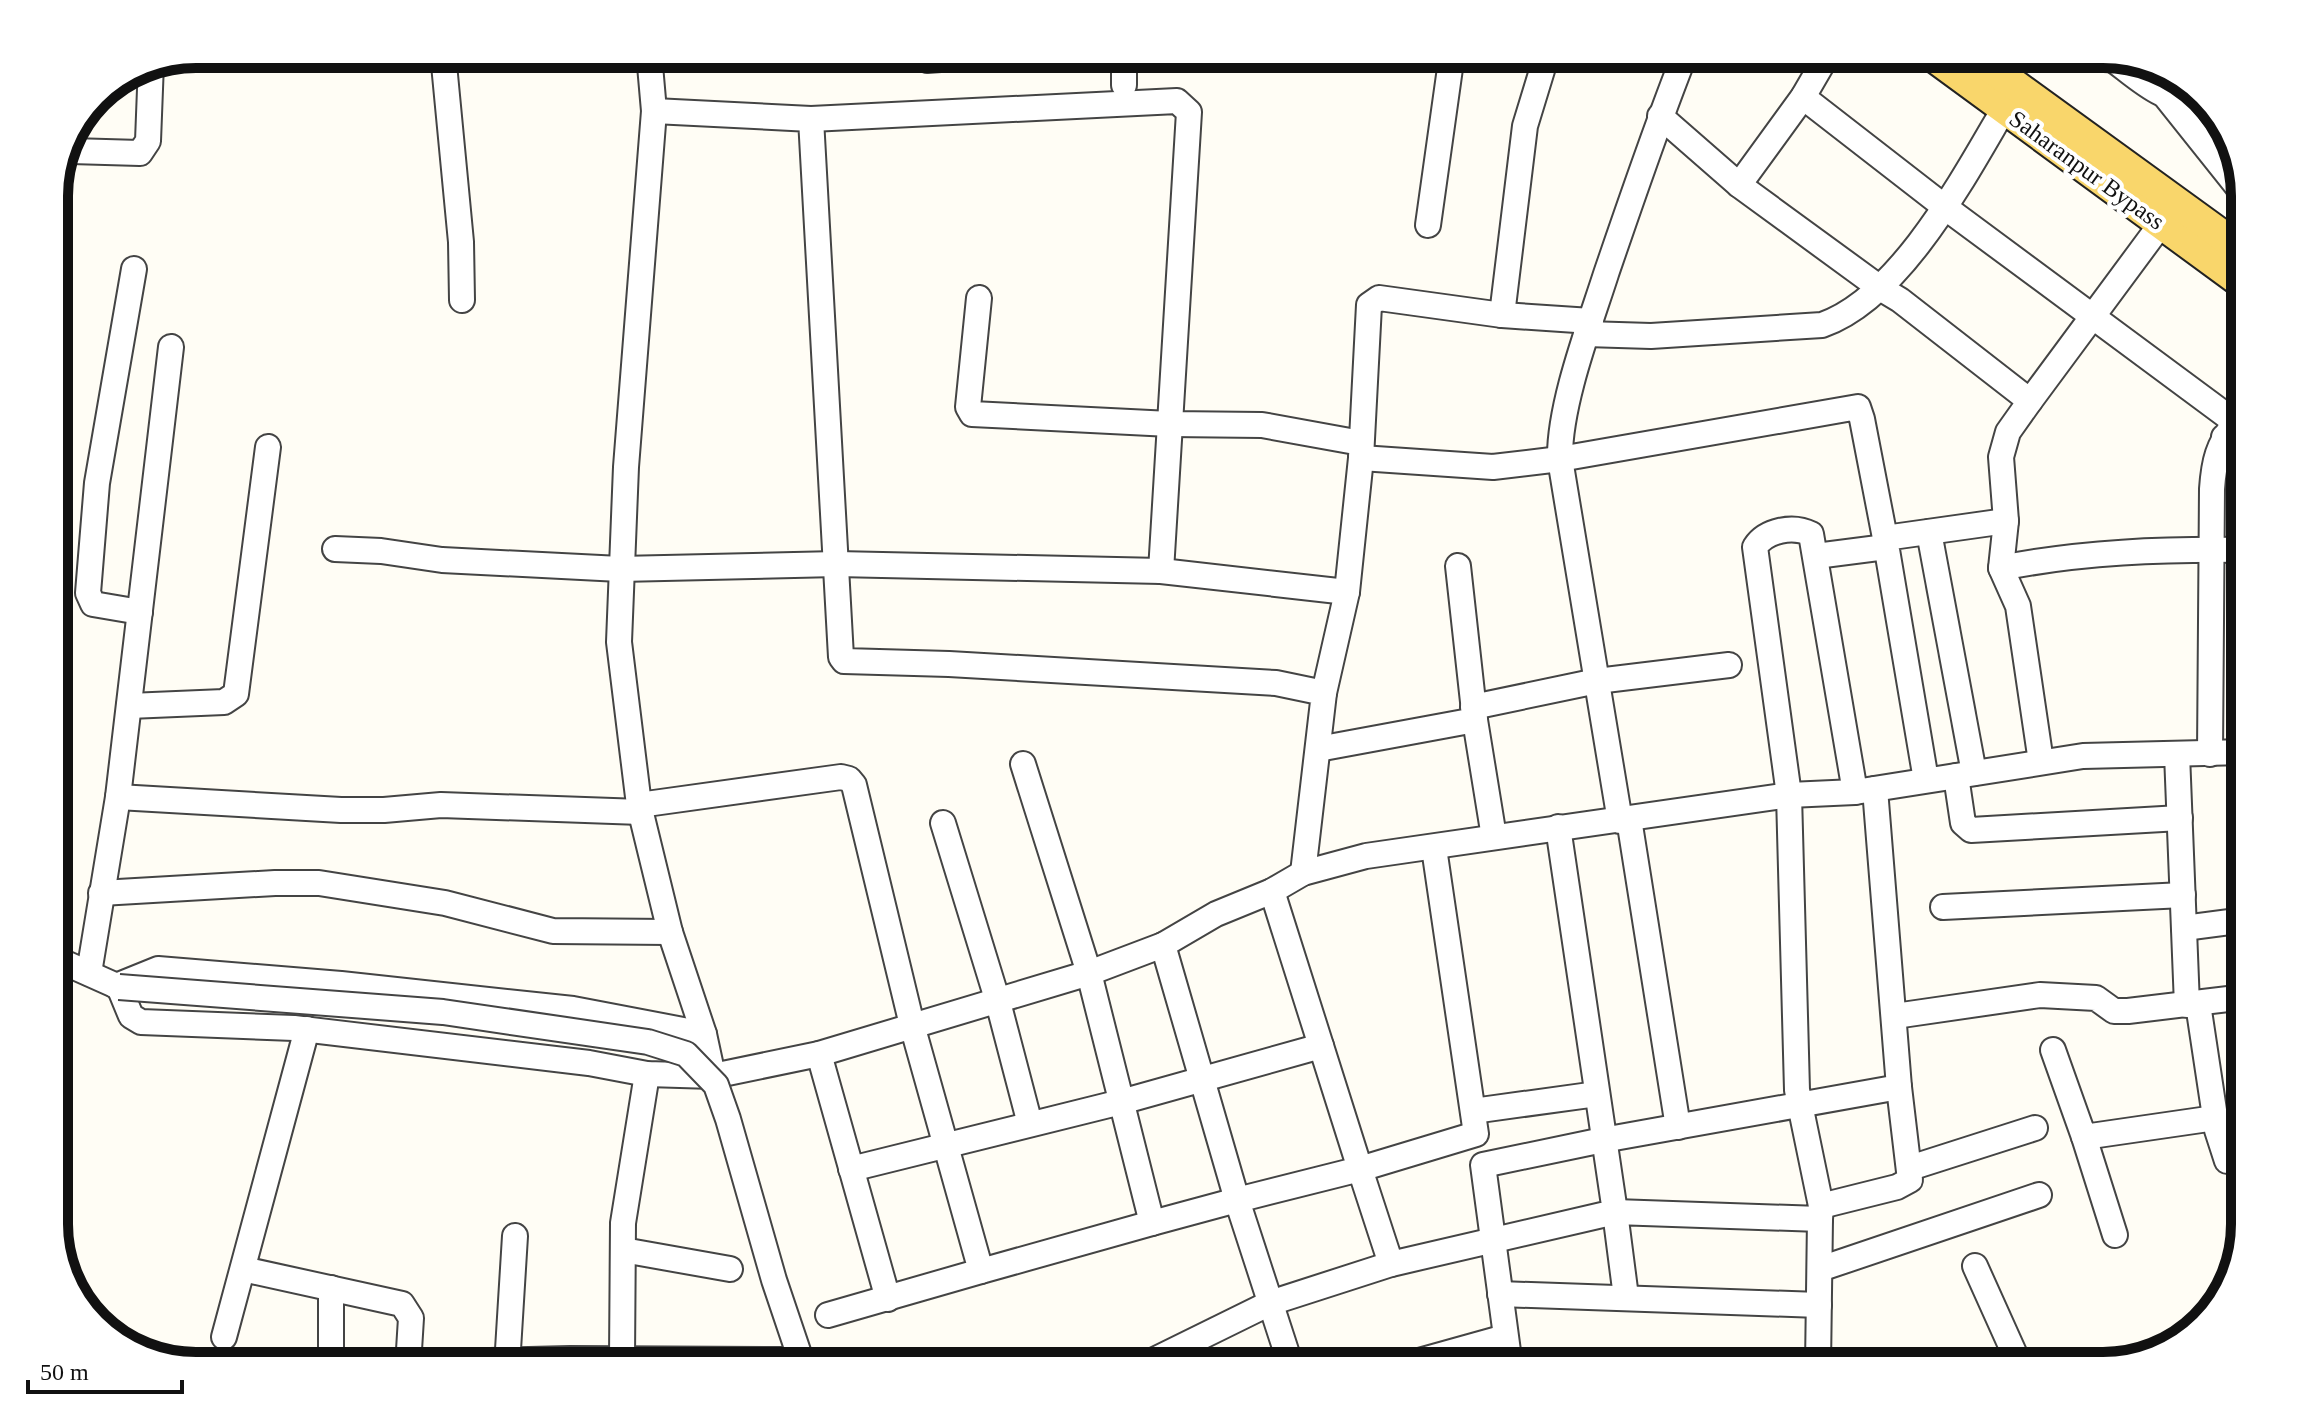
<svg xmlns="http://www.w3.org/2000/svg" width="2299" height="1420" font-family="Georgia,serif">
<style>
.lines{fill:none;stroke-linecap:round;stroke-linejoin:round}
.minor-casing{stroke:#444;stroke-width:28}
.major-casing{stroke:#222;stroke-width:34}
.minor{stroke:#fff;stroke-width:24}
.major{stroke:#f9d66b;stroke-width:30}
.minor-bridge-casing{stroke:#444;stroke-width:28;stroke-linecap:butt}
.minor-bridge{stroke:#fff;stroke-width:24}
.labels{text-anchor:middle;stroke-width:8;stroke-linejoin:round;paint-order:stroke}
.street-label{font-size:24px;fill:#111;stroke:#fff}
.rim{fill:none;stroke:#111;stroke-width:10}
</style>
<rect width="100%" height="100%" fill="#fffdf5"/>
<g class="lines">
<defs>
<g id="minor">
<path d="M443 54 461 242 462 300"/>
<path d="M649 54 654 111 626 467 619 642 639 805 670 932 704 1034 713 1076"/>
<path d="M2108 56C2132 72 2167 110 2197 96"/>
<path d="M927 60 1009 54"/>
<path d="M1124 85V54"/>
<path d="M1803 97 1946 208 2235 422 2245 409"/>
<path d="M2166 97 2245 196"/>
<path d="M654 111 811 119 841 657 844 661 949 664 1276 683 1324 693 1303 873"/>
<path d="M1660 116 1739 185 1880 288 1900 300 2030 401 2161 224"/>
<path d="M811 119 1177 101 1189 112 1161 571"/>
<path d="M71 151 140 153 148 141 151 63"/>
<path d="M1739 185 1803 97 1828 54"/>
<path d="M1428 225 1452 54"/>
<path d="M134 269 97 483 88 593 93 604 140 612"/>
<path d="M979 298 968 407 972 414 1170 424 1262 425 1361 443"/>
<path d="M1502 315 1525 126 1547 54"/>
<path d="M1586 334 1651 336 1822 325C1900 298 1964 177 2004 109"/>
<path d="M2030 401 2008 432 2001 457 2006 521 2001 568 2018 606 2041 762"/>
<path d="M2224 437 2245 452"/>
<path d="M1361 458 1493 467 1560 459 1858 407 1862 419 1885 538"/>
<path d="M1929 532 1974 773"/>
<path d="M335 549 381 551 442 560 620 569 837 564 1161 571 1347 592"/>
<path d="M1816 556 1886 547"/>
<path d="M1458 566 1475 720 1494 837"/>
<path d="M2001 568C2081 552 2163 549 2245 550"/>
<path d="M1324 693 1347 592 1361 458 1369 305 1379 298 1502 315 1591 321"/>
<path d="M129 706 224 702 236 694 268 447"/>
<path d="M1473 707 1597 681 1729 665"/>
<path d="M1318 749 1475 720"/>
<path d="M2177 754 2187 1005"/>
<path d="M2210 754 2212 489C2214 460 2218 446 2235 422"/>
<path d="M1956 776 1963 823 1971 830 2180 818"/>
<path d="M1926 780 1885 538 2006 521"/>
<path d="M118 797 341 810H384L441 805 641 812"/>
<path d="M639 805 841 777 849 779 854 785 912 1025 981 1271 828 1315"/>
<path d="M1629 819 1678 1127"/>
<path d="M1620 821 1560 459C1559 405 1589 327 1606 274 1631 201 1656 127 1685 54"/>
<path d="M943 823 998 1002 1030 1124"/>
<path d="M1272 891 1360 1169 1237 1200 1291 1366"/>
<path d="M101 893 275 883H319L445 903 553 931 670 932"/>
<path d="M1943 907 2183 895"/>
<path d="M2184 928 2245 920"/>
<path d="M54 958 119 987 131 1016 141 1022 294 1028 589 1063 647 1074 713 1076 819 1054 1089 973 1163 945 1216 914 1272 891 1303 873 1366 856 1789 795 1855 792 2083 756 2245 752"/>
<path d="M89 973 118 797 171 347"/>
<path d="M116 986 158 969 341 984 573 1009 704 1034"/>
<path d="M2198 1004 2217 1130 2227 1161H2245"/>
<path d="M1895 1016 2040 995 2096 998 2114 1011H2128L2245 997"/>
<path d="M2053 1050 2084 1137 2215 1118"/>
<path d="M819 1054 888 1299"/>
<path d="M1473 1111 1597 1094"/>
<path d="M2084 1137 2115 1235"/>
<path d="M1910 1168 2035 1128"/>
<path d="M851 1169 1121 1102 1321 1046"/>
<path d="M1821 1206 1897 1187 1910 1180 1899 1087"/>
<path d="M1152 1223 1237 1200 1163 945"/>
<path d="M623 1250 730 1269"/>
<path d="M1391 1264 1360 1169 1476 1134 1434 848"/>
<path d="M1975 1266 2020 1366"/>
<path d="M243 1269 402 1304 411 1318 408 1366"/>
<path d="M1820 1269 2039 1195"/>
<path d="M981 1271 1152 1223 1089 973 1023 764"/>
<path d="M1500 1294 1819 1305"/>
<path d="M1626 1297 1615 1212 1820 1219 1821 1206 1797 1090 1789 795 1755 547C1766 530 1793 525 1811 534L1855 792"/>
<path d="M224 1337 307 1029"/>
<path d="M622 1359 623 1223 647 1074"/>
<path d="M408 1363 570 1359 788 1360"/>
<path d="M331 1366V1288"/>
<path d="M507 1366 515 1236"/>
<path d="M1142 1366 1270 1303 1391 1264 1615 1212 1558 827"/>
<path d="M1401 1366 1505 1337"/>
<path d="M1510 1366 1483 1165 1603 1140 1899 1087 1875 789"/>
<path d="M1818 1366 1820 1219"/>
</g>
<g id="major">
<path d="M1930 54 2245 285"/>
<path d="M1972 54 2245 252"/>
</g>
</defs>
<use href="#minor" class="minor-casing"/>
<use href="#major" class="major-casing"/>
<use href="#minor" class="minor"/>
<use href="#major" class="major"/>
<defs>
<path id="minor-bridge" d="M119 987 443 1012 648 1042 686 1054 716 1085 728 1119 774 1280 803 1366"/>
</defs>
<use href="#minor-bridge" class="minor-bridge-casing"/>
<use href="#minor-bridge" class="minor-bridge"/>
</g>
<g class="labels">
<g class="street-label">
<text transform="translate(2087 170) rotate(36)" y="8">Saharanpur Bypass</text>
</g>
</g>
<path d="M0 0H2299V1420H0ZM196 68H2103A128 128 0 0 1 2231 196V1224A128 128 0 0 1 2103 1352H196A128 128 0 0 1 68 1224V196A128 128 0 0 1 196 68Z" fill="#fff" fill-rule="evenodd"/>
<path class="rim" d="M196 68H2103A128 128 0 0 1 2231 196V1224A128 128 0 0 1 2103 1352H196A128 128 0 0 1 68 1224V196A128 128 0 0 1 196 68Z"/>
<path d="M28 1380v12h154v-12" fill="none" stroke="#111111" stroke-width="4"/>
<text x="40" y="1380" font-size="24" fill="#111111" stroke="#ffffff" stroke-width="6" paint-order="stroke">50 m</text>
</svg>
